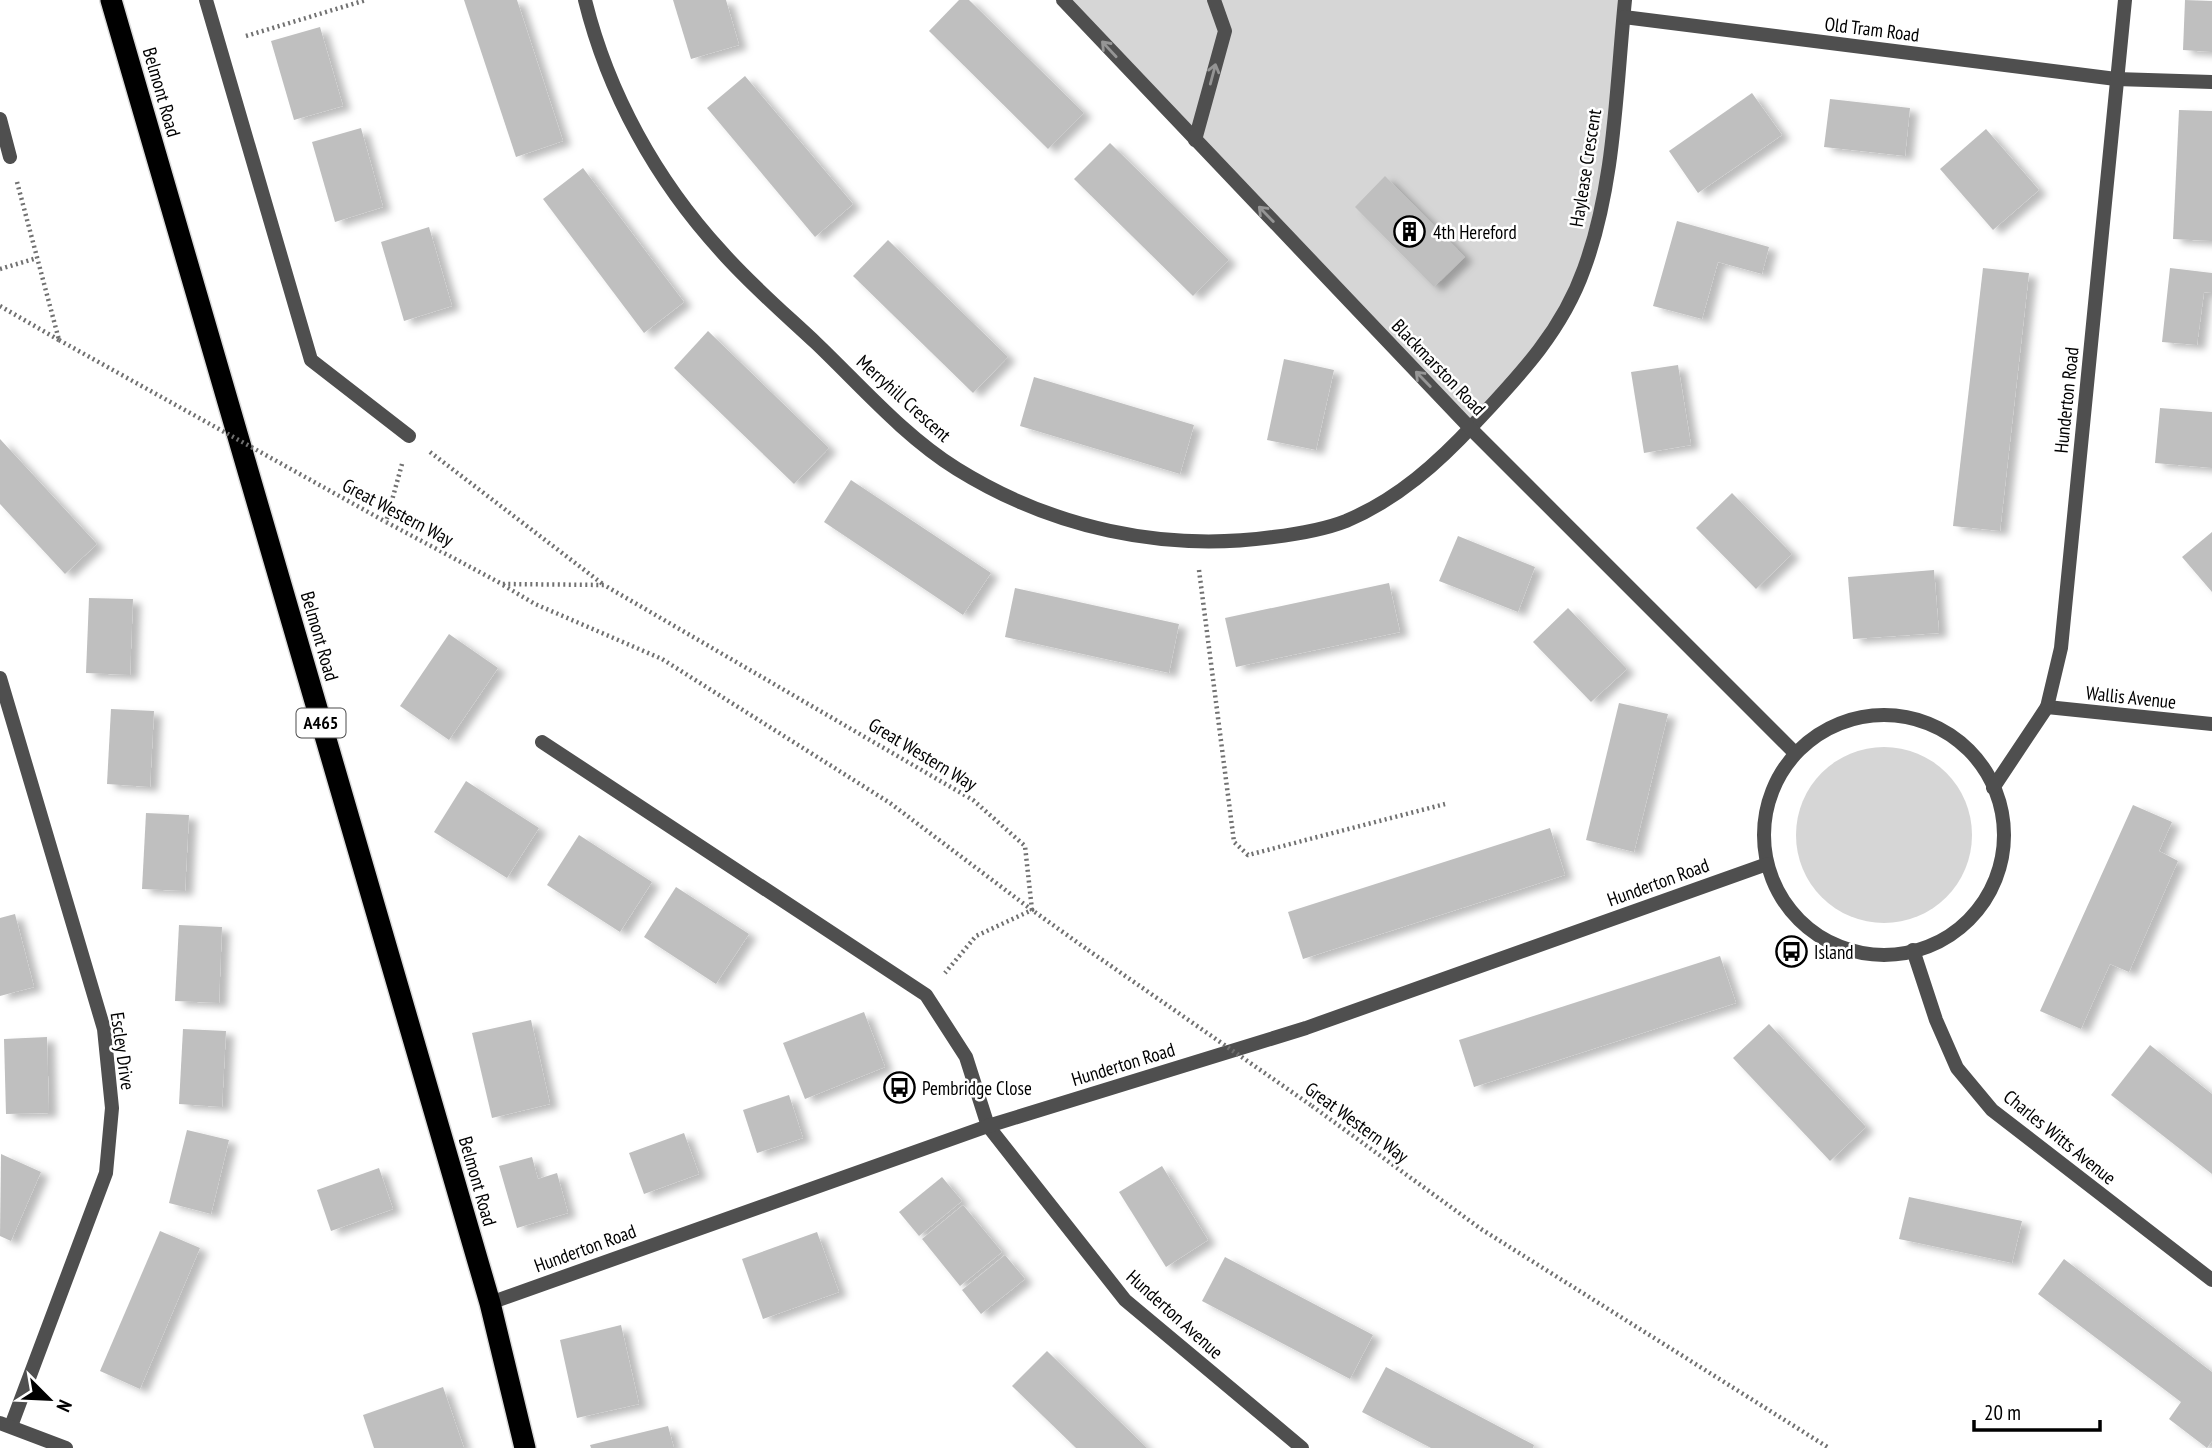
<svg xmlns="http://www.w3.org/2000/svg" width="2212" height="1448" font-family="'PT Sans Narrow',sans-serif">
<style>
.green{fill:#d6d6d6}
.building{fill:#bfbfbf;filter:url(#shadow)}
.lines{fill:none;stroke-linecap:round;stroke-linejoin:round}
.highway-casing{stroke:#dbdbdb;stroke-width:24}
.path{stroke:#717171;stroke-width:4.5;stroke-dasharray:2 3.5;stroke-linecap:butt}
.lane{stroke:#4f4f4f;stroke-width:14}
.street{stroke:#4f4f4f;stroke-width:14}
.highway{stroke:#000;stroke-width:21}
.path-bridge{stroke:#717171;stroke-width:4.5;stroke-dasharray:2 3.5;stroke-linecap:butt}
.oneway{stroke:#959595}
.labels{text-anchor:middle;stroke-width:5;stroke-linejoin:round;paint-order:stroke}
.shield{fill:#fff;stroke:#4c4c4c;stroke-width:2}
.shield-label{font-size:18px;font-weight:bold;fill:#000}
.street-label{font-size:19px;fill:#000;stroke:#fff}
.poi-label{font-size:19px;fill:#000;stroke:#fff;text-anchor:start}
</style>
<defs>
<filter id="shadow"><feDropShadow dx="8" dy="4.5" stdDeviation="3.5" flood-color="#0004"/></filter>
</defs>
<rect width="100%" height="100%" fill="#fff"/>
<g class="green">
<path d="M1061 0H1625L1609 155 1568 308 1470 428Z"/>
<circle cx="1884" cy="835" r="88"/>
</g>
<g class="building">
<path d="M464 0H517L563 141 516 157Z"/>
<path d="M673 0H726L739 45 691 59Z"/>
<path d="M959 0H969L1084 113 1048 149 929 31Z"/>
<path d="M2185 0 2212 1V52L2183 50Z"/>
<path d="M320 27 343 106 294 120 271 41Z"/>
<path d="M745 76 853 204 815 237 707 108Z"/>
<path d="M1752 93 1782 135 1698 193 1669 151Z"/>
<path d="M1830 99 1910 108 1905 156 1824 147Z"/>
<path d="M2179 110 2212 111V241L2173 239Z"/>
<path d="M361 128 383 207 335 222 312 142Z"/>
<path d="M1986 129 2039 190 1993 230 1940 169Z"/>
<path d="M1110 143 1229 260 1193 296 1074 179Z"/>
<path d="M583 168 684 302 644 333 543 199Z"/>
<path d="M1385 176 1465 257 1434 287 1355 207Z"/>
<path d="M1677 221 1769 247 1762 274 1718 262 1702 319 1653 306Z"/>
<path d="M429 227 452 306 404 321 381 242Z"/>
<path d="M888 240 1008 357 973 393 853 276Z"/>
<path d="M1983 268 2029 273 2000 531 1953 526Z"/>
<path d="M2170 268 2212 273V293L2204 292 2197 345 2162 342Z"/>
<path d="M708 331 829 448 794 484 674 368Z"/>
<path d="M1284 359 1334 370 1316 450 1267 440Z"/>
<path d="M1678 365 1691 445 1644 453 1631 372Z"/>
<path d="M1034 377 1194 425 1180 474 1020 426Z"/>
<path d="M2160 408 2212 412V468L2155 463Z"/>
<path d="M0 439 97 544 65 574 0 504Z"/>
<path d="M851 480 991 573 963 615 824 522Z"/>
<path d="M1732 493 1792 554 1756 589 1696 528Z"/>
<path d="M2212 532V592L2182 557Z"/>
<path d="M1458 536 1535 567 1518 612 1439 581Z"/>
<path d="M1934 570 1939 633 1853 639 1848 577Z"/>
<path d="M1389 583 1400 632 1236 667 1225 618Z"/>
<path d="M1015 588 1179 624 1169 673 1005 637Z"/>
<path d="M89 598 133 599 130 675 86 673Z"/>
<path d="M1568 608 1627 669 1591 702 1533 642Z"/>
<path d="M449 634 498 668 449 740 400 706Z"/>
<path d="M1619 703 1668 714 1634 852 1586 840Z"/>
<path d="M111 709 154 711 150 787 107 784Z"/>
<path d="M466 781 539 828 507 878 434 832Z"/>
<path d="M2133 805 2172 822 2159 851 2178 861 2129 972 2110 964 2081 1029 2040 1011Z"/>
<path d="M146 813 189 815 185 891 142 889Z"/>
<path d="M1550 828 1565 875 1303 959 1288 912Z"/>
<path d="M579 835 652 882 620 932 547 885Z"/>
<path d="M676 887 749 934 716 984 644 937Z"/>
<path d="M15 914 34 987 0 996V918Z"/>
<path d="M179 925 222 927 219 1003 175 1001Z"/>
<path d="M1720 956 1736 1003 1474 1087 1459 1040Z"/>
<path d="M864 1012 885 1067 805 1099 783 1043Z"/>
<path d="M531 1020 550 1104 492 1118 472 1033Z"/>
<path d="M1769 1024 1866 1127 1830 1161 1733 1058Z"/>
<path d="M183 1029 226 1031 222 1107 179 1104Z"/>
<path d="M47 1037 49 1113 6 1114 4 1039Z"/>
<path d="M2150 1045 2212 1094V1174L2111 1095Z"/>
<path d="M789 1095 803 1138 757 1153 743 1110Z"/>
<path d="M187 1130 229 1140 211 1214 169 1203Z"/>
<path d="M684 1133 699 1174 644 1194 629 1153Z"/>
<path d="M1 1154 41 1172 11 1241 0 1236Z"/>
<path d="M532 1157 538 1179 557 1173 568 1213 517 1228 499 1166Z"/>
<path d="M1162 1166 1208 1240 1166 1267 1119 1192Z"/>
<path d="M379 1168 393 1209 331 1231 317 1190Z"/>
<path d="M942 1177 962 1201 919 1236 899 1212Z"/>
<path d="M1909 1197 2022 1221 2012 1263 1899 1239Z"/>
<path d="M963 1205 1002 1252 960 1286 922 1239Z"/>
<path d="M160 1231 200 1248 140 1389 100 1371Z"/>
<path d="M817 1232 839 1292 763 1319 742 1259Z"/>
<path d="M1005 1255 1025 1279 981 1314 962 1290Z"/>
<path d="M1225 1257 1373 1335 1350 1379 1202 1301Z"/>
<path d="M2064 1259 2212 1372V1441L2207 1448 2169 1419 2181 1402 2038 1294Z"/>
<path d="M621 1325 639 1404 577 1418 560 1340Z"/>
<path d="M1047 1351 1147 1448H1076L1012 1386Z"/>
<path d="M1386 1367 1534 1445 1533 1448H1431L1362 1412Z"/>
<path d="M443 1387 464 1448H374L363 1415Z"/>
<path d="M668 1426 674 1448H591L590 1445Z"/>
</g>
<g class="lines">
<defs>
<path id="highway" d="M111 0 490 1303 525 1448"/>
</defs>
<use href="#highway" class="highway-casing"/>
<g class="path">
<path d="M246 36 366 0"/>
<path d="M17 182 59 340"/>
<path d="M0 269 37 258"/>
<path d="M0 306 59 340"/>
<path d="M430 452 604 585"/>
<path d="M402 464 386 522 502 584 604 585 973 800 1025 846 1032 910 1088 950"/>
<path d="M1199 570 1234 842 1248 855 1445 804"/>
<path d="M503 585 535 604 662 659 890 803 1032 910 976 936 945 973"/>
<path d="M1312 1106 1481 1229 1829 1448"/>
</g>
<path class="lane" d="M0 119 10 157"/>
<g class="street">
<path d="M206 0 311 360 409 436"/>
<path d="M585 0C608 93 656 180 721 251 750 284 784 313 816 343 861 386 904 436 957 469 1052 528 1163 552 1273 537 1298 534 1323 530 1346 521 1398 499 1438 463 1476 422 1520 375 1562 331 1584 269 1615 185 1616 88 1625 0"/>
<path d="M1063 0 1470 428 1795 753"/>
<path d="M1624 17 2116 79 2212 82"/>
<path d="M1195 140 1225 31 1214 0"/>
<path d="M0 678 104 1029 112 1108 106 1173 11 1426"/>
<path d="M2047 707 2212 724"/>
<circle cx="1884" cy="835" r="120"/>
<path d="M542 742 926 995 966 1057 988 1126 1125 1300 1302 1448"/>
<path d="M1993 788 2047 707 2061 648 2125 0"/>
<path d="M1913 950 1936 1020 1957 1068 1992 1110 2212 1280"/>
<path d="M490 1303 988 1126 1306 1028 1767 864"/>
<path d="M0 1423 66 1448"/>
</g>
<use href="#highway" class="highway"/>
<g class="path-bridge">
<path d="M59 340 386 522"/>
<path d="M1088 950 1312 1106"/>
</g>
</g>
<defs><path id="oneway-shaft" d="M-6 0H5M1.5-3L5.5 0L1.5 3" fill="none" stroke-width="1.6" stroke-linecap="round" stroke-linejoin="round" transform="scale(1.75)"/></defs>
<g class="oneway">
<use href="#oneway-shaft" transform="translate(1109 49) rotate(-133)"/>
<use href="#oneway-shaft" transform="translate(1213 74) rotate(-75)"/>
<use href="#oneway-shaft" transform="translate(1266 214) rotate(-134)"/>
<use href="#oneway-shaft" transform="translate(1423 379) rotate(-134)"/>
</g>
<defs>
<symbol id="building-ring" viewBox="-11 -11 22 22"><circle r="9.5" fill="#fff" stroke="#000" stroke-width="1.5"/><path d="M-4-6H4V6H1V3H-1V6H-4ZM-2.5-4.3h1.7v1.8h-1.7ZM.8-4.3h1.7v1.8H.8ZM-2.5-1h1.7V.8h-1.7ZM.8-1h1.7V.8H.8Z" fill="#000"/></symbol>
<symbol id="bus-ring" viewBox="-11 -11 22 22"><circle r="9.5" fill="#fff" stroke="#000" stroke-width="1.5"/><path d="M-5-6H5V4H4V6H2V4H-2V6H-4V4H-5ZM-3.5-4V0h7V-4ZM-3.5 1.2v1.5H-2V1.2ZM2 1.2v1.5H3.5V1.2Z" fill="#000"/></symbol>
</defs>
<g fill-rule="evenodd">
<use href="#building-ring" x="1392" y="214" width="35" height="35"/>
<use href="#bus-ring" x="1774" y="934" width="35" height="35"/>
<use href="#bus-ring" x="882" y="1070" width="35" height="35"/>
</g>
<g class="labels">
<rect class="shield" x="296.5" y="708.5" width="49" height="29" rx="5"/>
<g class="shield-label">
<text x="321" y="729">A465</text>
</g>
<g class="street-label">
<text transform="translate(1872 29) rotate(7)" y="7">Old Tram Road</text>
<text transform="translate(162 92) rotate(74)" y="7">Belmont Road</text>
<text transform="translate(1585 168) rotate(-81)" y="7">Haylease Crescent</text>
<text transform="translate(1439 367) rotate(46)" y="7">Blackmarston Road</text>
<text transform="translate(904 398) rotate(42)" y="7">Merryhill Crescent</text>
<text transform="translate(2066 400) rotate(-84)" y="7">Hunderton Road</text>
<text transform="translate(398 512) rotate(28)" y="7">Great Western Way</text>
<text transform="translate(320 636) rotate(74)" y="7">Belmont Road</text>
<text transform="translate(2131 697) rotate(6)" y="7">Wallis Avenue</text>
<text transform="translate(923 754) rotate(31)" y="7">Great Western Way</text>
<text transform="translate(1658 882) rotate(-20)" y="7">Hunderton Road</text>
<text transform="translate(123 1051) rotate(82)" y="7">Escley Drive</text>
<text transform="translate(1123 1064) rotate(-17)" y="7">Hunderton Road</text>
<text transform="translate(1357 1122) rotate(36)" y="7">Great Western Way</text>
<text transform="translate(2060 1137) rotate(39)" y="7">Charles Witts Avenue</text>
<text transform="translate(478 1181) rotate(74)" y="7">Belmont Road</text>
<text transform="translate(585 1248) rotate(-20)" y="7">Hunderton Road</text>
<text transform="translate(1175 1314) rotate(42)" y="7">Hunderton Avenue</text>
</g>
<g class="poi-label">
<text x="1433" y="239">4th Hereford</text>
<text x="1814" y="959">Island</text>
<text x="922" y="1095">Pembridge Close</text>
</g>
</g>
<g transform="translate(49 1399) rotate(114)" stroke="#ffffff" stroke-width="5" paint-order="stroke">
<path d="M0-5L12 26L0 18L-12 26Z" fill="#000000"/>
<text y="-10" font-size="19" font-weight="bold" text-anchor="middle" fill="#000000">N</text>
</g>
<path d="M1974 1420v10h126v-10" fill="none" stroke="#000000" stroke-width="3.5"/>
<text x="1984" y="1420" font-size="21" fill="#000000" stroke="#ffffff" stroke-width="5" paint-order="stroke">20 m</text>
</svg>
